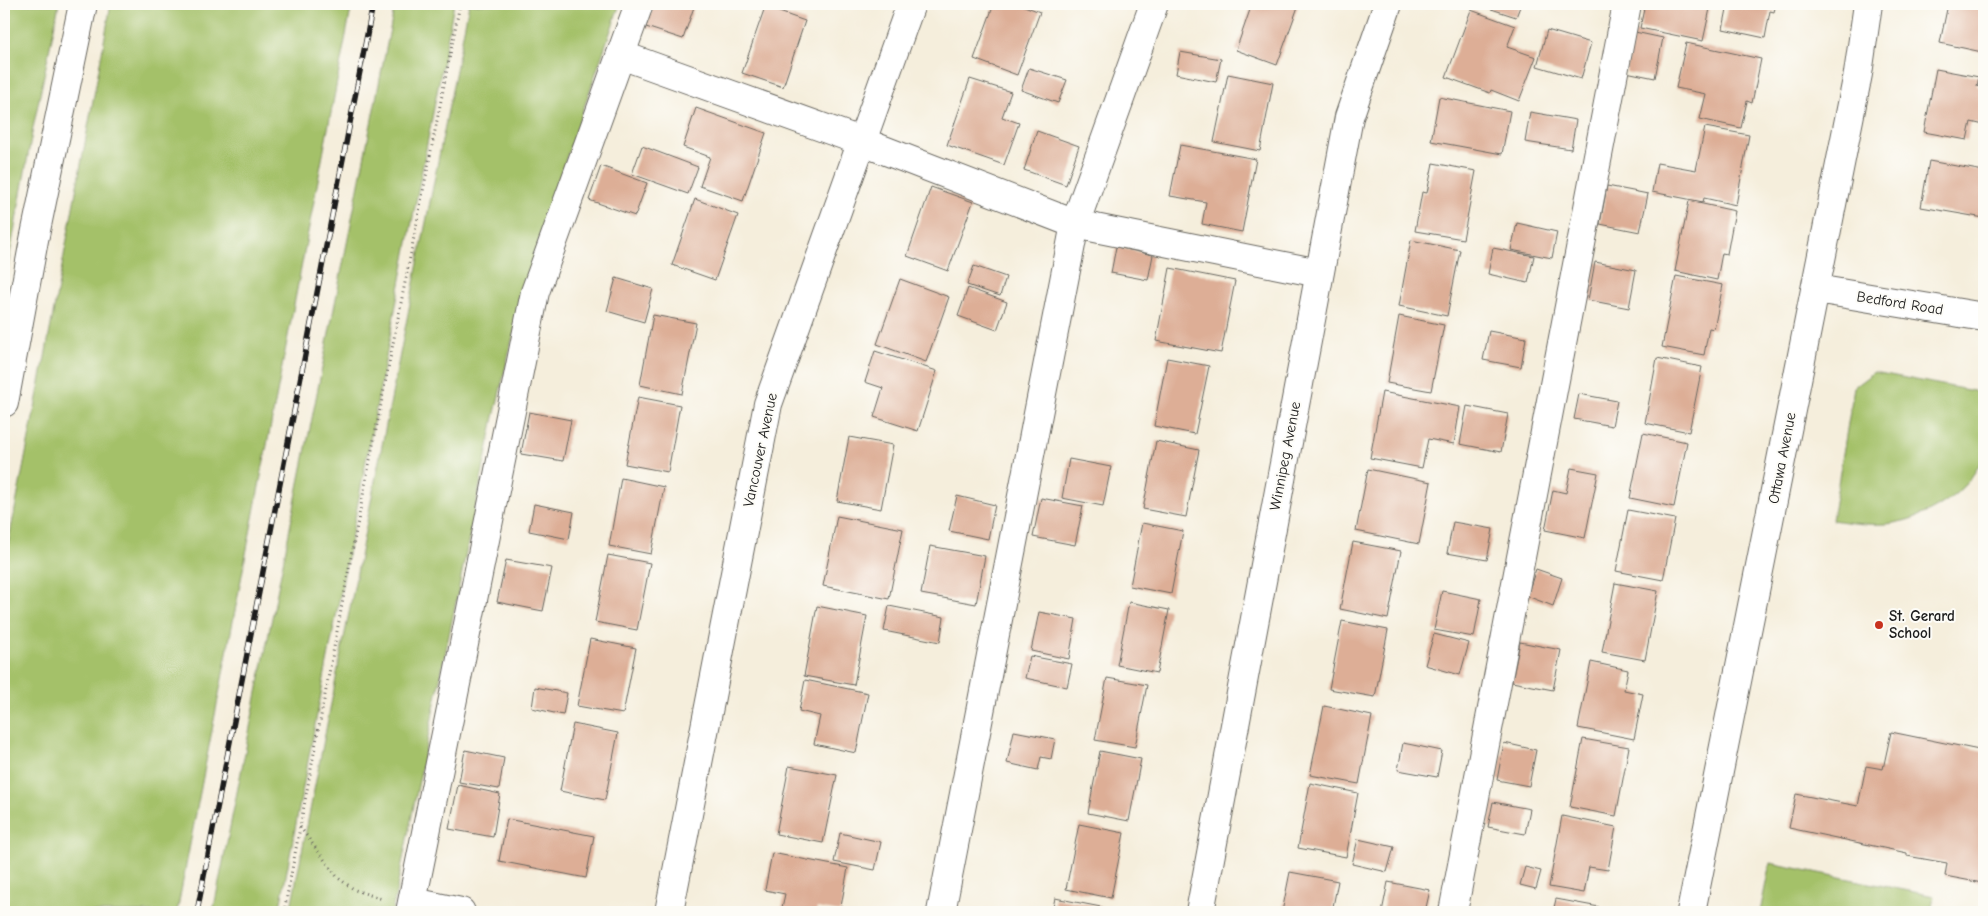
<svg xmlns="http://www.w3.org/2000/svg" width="1988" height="916" font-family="'Comic Neue',sans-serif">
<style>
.green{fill:#a4c169;stroke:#606e42}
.building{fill:#ddae96}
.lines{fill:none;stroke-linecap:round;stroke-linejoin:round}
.minor-casing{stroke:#68665f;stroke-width:30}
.highway-casing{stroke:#68665f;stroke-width:30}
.path{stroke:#68665f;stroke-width:3;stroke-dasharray:1 4;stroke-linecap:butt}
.minor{stroke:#fff;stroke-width:28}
.highway{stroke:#fff;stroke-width:28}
.rail-casing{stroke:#1c1c1c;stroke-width:5.5}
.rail{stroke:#fdfcf7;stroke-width:4;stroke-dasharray:11;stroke-linecap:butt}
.poi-dot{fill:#c8321e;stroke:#fdfcf7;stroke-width:2}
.labels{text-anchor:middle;stroke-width:4;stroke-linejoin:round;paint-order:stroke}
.street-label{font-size:15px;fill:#1c1c1c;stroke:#fdfcf7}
.poi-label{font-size:15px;font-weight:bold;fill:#1c1c1c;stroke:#fdfcf7;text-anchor:start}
</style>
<rect width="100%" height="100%" fill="#fdfcf7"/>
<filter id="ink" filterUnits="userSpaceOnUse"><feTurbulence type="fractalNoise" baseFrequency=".02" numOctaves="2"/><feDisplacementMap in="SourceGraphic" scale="10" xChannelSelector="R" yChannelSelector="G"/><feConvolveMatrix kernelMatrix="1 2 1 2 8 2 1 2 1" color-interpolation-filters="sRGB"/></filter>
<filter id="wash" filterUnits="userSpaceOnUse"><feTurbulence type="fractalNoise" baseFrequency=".0096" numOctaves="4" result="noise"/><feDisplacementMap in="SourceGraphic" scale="20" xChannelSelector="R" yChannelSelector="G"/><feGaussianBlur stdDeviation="1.12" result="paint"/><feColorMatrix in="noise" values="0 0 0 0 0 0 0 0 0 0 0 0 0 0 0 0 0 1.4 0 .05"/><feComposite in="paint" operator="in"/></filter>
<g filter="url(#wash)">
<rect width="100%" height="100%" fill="#f5eedc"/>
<g class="green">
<path d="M4 4H59L33 128 4 287Z"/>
<path d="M111 4H352L177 912H4V565L45 357Z"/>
<path d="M395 4H454L279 912H213Z"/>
<path d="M469 4H620L544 222 513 336 494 417 392 912H290Z"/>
<path d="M1874 372 1984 393C1984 405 1987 445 1984 454 1970 493 1925 521 1885 524 1867 525 1850 523 1832 520L1854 387Z"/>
<path d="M1770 863 1934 896 1931 912H1760Z"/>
</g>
<g id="blocks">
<g class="building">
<path d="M654 4H695L683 39 646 27Z"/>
<path d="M994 4H1019L1040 12 1017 75 974 59Z"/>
<path d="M1252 4H1299L1277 65 1236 50Z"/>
<path d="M1476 4H1521L1516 17Z"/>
<path d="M1645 4H1711L1703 41 1640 28Z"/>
<path d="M1728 4H1776L1774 12 1770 11 1765 38 1723 29Z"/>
<path d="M1948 4H1984V44L1982 52 1940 43Z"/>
<path d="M765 7 805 21 783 87 742 73Z"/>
<path d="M1471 10 1515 26 1507 47 1536 57 1519 101 1491 90 1490 93 1446 77Z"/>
<path d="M1547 30 1591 43 1581 79 1537 66Z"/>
<path d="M1635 32 1663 38 1655 78 1626 72Z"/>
<path d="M1686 43 1761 59 1752 103 1747 101 1741 128 1700 119 1706 94 1676 88Z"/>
<path d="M1180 52 1221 59 1216 82 1176 74Z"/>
<path d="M1029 68 1067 80 1058 103 1021 90Z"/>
<path d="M1936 69 1979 77 1977 86 1984 88V125L1971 122 1967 140 1924 132Z"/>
<path d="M1228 74 1273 83 1260 151 1214 142Z"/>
<path d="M970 79 1011 92 1002 117 1019 123 1004 165 947 145Z"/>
<path d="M1439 97 1510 111 1502 154 1431 141Z"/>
<path d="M696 108 766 133 743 201 700 186 710 157 683 147Z"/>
<path d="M1530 112 1576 120 1571 149 1525 142Z"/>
<path d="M1705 127 1749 135 1736 205 1704 198 1703 202 1652 192 1657 163 1696 170Z"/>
<path d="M1037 131 1079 146 1066 185 1024 170Z"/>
<path d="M1180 145 1256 159 1242 232 1202 224 1206 202 1170 196Z"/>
<path d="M642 146 698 167 688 194 632 174Z"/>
<path d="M1929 161 1984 171V218L1921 207Z"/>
<path d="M1433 163 1476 171 1463 239 1415 231 1422 192 1427 193Z"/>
<path d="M601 166 647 183 635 216 589 200Z"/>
<path d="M1607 186 1648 194 1640 232 1600 224Z"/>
<path d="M931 187 973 202 948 271 907 256Z"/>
<path d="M695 199 738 215 715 280 672 265Z"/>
<path d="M1689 201 1735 211 1727 254 1722 253 1717 280 1675 271Z"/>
<path d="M1517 223 1557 232 1552 258 1511 250Z"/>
<path d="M1411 240 1460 250 1447 316 1399 306Z"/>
<path d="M1116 247 1153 255 1148 280 1111 273Z"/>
<path d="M1493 248 1534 256 1528 283 1488 274Z"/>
<path d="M1595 262 1636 270 1629 308 1588 300Z"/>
<path d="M974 266 1006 277 1000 296 967 285Z"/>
<path d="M1170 268 1235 281 1221 353 1156 341Z"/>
<path d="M1676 276 1723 285 1714 329 1709 328 1704 355 1662 347Z"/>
<path d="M616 278 653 289 644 322 607 311Z"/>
<path d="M900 279 949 297 926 362 877 344Z"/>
<path d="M968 288 1007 302 997 330 958 316Z"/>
<path d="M653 315 696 323 682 394 640 385Z"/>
<path d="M1399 316 1444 325 1431 391 1387 383Z"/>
<path d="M1489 331 1526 338 1521 367 1483 360Z"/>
<path d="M875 351 937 371 918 431 874 417 883 388 865 382Z"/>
<path d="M1167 358 1209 366 1195 434 1154 426Z"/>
<path d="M1657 358 1702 367 1689 432 1645 423Z"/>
<path d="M1382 392 1460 407 1454 444 1428 439 1422 468 1370 458Z"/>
<path d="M1579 394 1617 401 1612 426 1574 419Z"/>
<path d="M638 397 680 405 668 472 625 464Z"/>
<path d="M1467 406 1508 414 1501 452 1460 444Z"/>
<path d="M529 412 571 420 563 461 521 454Z"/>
<path d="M1643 433 1687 442 1674 507 1630 498Z"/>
<path d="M849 437 893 445 881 509 837 501Z"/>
<path d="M1156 441 1199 450 1186 517 1143 509Z"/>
<path d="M1069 459 1111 467 1103 506 1062 498Z"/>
<path d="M1571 468 1598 473 1585 538 1545 530 1553 490 1566 493Z"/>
<path d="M1368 469 1431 482 1419 544 1356 531Z"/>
<path d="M621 478 664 487 651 554 609 546Z"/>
<path d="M957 496 995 505 988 539 949 531Z"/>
<path d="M1041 498 1083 506 1075 545 1033 537Z"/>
<path d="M534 504 574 512 569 539 529 531Z"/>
<path d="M1628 510 1675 519 1663 580 1616 571Z"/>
<path d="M837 516 903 529 889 599 823 586Z"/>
<path d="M1453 522 1493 529 1487 560 1447 553Z"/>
<path d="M1142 523 1183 531 1171 594 1130 586Z"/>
<path d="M1353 542 1401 551 1388 619 1340 609Z"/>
<path d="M930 546 985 556 976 604 921 594Z"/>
<path d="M608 555 650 563 637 630 595 622Z"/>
<path d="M506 560 552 568 543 611 497 602Z"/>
<path d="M1536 569 1562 578 1553 606 1527 596Z"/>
<path d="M1615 583 1658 591 1645 660 1602 652Z"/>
<path d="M1442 591 1481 599 1474 637 1434 630Z"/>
<path d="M1129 602 1169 610 1157 673 1117 665Z"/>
<path d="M817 606 867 616 854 685 804 676Z"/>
<path d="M889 606 944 617 940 642 884 631Z"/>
<path d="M1039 612 1076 619 1069 659 1031 651Z"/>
<path d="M1342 621 1388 630 1375 697 1329 689Z"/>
<path d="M1434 634 1469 643 1460 675 1425 665Z"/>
<path d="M590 639 636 648 623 714 577 706Z"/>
<path d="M1520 642 1561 650 1553 690 1512 682Z"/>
<path d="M1030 656 1072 664 1067 687 1025 678Z"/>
<path d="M1591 662 1628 670 1624 690 1643 694 1634 739 1578 728Z"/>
<path d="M1107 678 1147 685 1135 747 1095 740Z"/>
<path d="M805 680 868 693 856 753 814 744 820 716 799 711Z"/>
<path d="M535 687 567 693 563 715 532 708Z"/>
<path d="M1324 706 1372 716 1359 784 1310 775Z"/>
<path d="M573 724 618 733 605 800 560 791Z"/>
<path d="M1014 731 1055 739 1051 759 1041 757 1038 770 1007 763Z"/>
<path d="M1891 732 1984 751V872L1982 883 1945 876 1947 863 1907 856V853L1789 828 1796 794 1858 806 1866 766 1883 769Z"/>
<path d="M1583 739 1629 747 1616 816 1570 807Z"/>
<path d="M1403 743 1442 751 1437 777 1398 770Z"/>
<path d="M1504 743 1536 750 1529 786 1497 780Z"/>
<path d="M465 750 504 758 499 789 459 782Z"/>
<path d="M1100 751 1141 759 1129 821 1088 813Z"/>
<path d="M789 766 837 775 823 843 776 834Z"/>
<path d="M1310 783 1358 793 1346 857 1298 848Z"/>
<path d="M458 785 500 794 493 837 449 829Z"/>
<path d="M1493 802 1530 809 1525 834 1488 827Z"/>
<path d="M1562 816 1616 827 1608 870 1589 867 1584 893 1549 887Z"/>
<path d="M507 819 594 836 586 878 499 861Z"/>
<path d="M1079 824 1124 833 1111 898 1066 889Z"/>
<path d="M840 833 881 842 875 870 834 862Z"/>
<path d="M1358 839 1394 847 1387 872 1352 864Z"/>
<path d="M772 853 848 868 840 912 817 908 816 912H781L785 894 765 890Z"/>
<path d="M1525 867 1541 871 1536 889 1520 885Z"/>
<path d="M1290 872 1338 881 1332 912H1282Z"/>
<path d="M1388 882 1430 890 1425 912H1382Z"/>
<path d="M1055 898 1106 908V912H1052Z"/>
<path d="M1556 899 1599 907 1598 912H1553Z"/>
</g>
</g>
</g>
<g filter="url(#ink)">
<use href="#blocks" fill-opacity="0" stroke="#68665f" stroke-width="1"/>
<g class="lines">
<defs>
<g id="minor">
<path d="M621 55 863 142 1075 224 1319 273"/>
<path d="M1816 289 1984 317"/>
<path d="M413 902 461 912"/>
<path d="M410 912 535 292 639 4"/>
<path d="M669 912 768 404 911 4"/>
<path d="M941 912 1075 224 1154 4"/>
<path d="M1200 912 1349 117 1388 4"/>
<path d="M1453 912 1627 4"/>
<path d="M1691 912 1858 74 1868 4"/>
</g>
<path id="highway" d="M4 403 34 240 83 4"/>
</defs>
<use href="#minor" class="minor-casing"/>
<use href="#highway" class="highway-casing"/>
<g class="path">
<path d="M300 827 338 878 355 890 382 899"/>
<path d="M284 912 355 536 460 4"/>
</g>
<use href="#minor" class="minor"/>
<use href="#highway" class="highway"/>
<defs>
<path id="rail" d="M197 912 373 4"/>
</defs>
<use href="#rail" class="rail-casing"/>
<use href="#rail" class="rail"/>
</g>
</g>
<circle class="poi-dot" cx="1879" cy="625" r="5"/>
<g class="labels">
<g class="street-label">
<text transform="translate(1900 303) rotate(9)" y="5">Bedford Road</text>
<text transform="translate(760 450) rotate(-78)" y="5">Vancouver Avenue</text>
<text transform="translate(1285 456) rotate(-79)" y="5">Winnipeg Avenue</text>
<text transform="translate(1782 458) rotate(-79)" y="5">Ottawa Avenue</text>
</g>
<g class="poi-label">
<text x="1889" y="621">St. Gerard<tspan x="1889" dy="17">School</tspan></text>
</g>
</g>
<rect width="1988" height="916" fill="none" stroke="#fdfcf7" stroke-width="20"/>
</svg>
